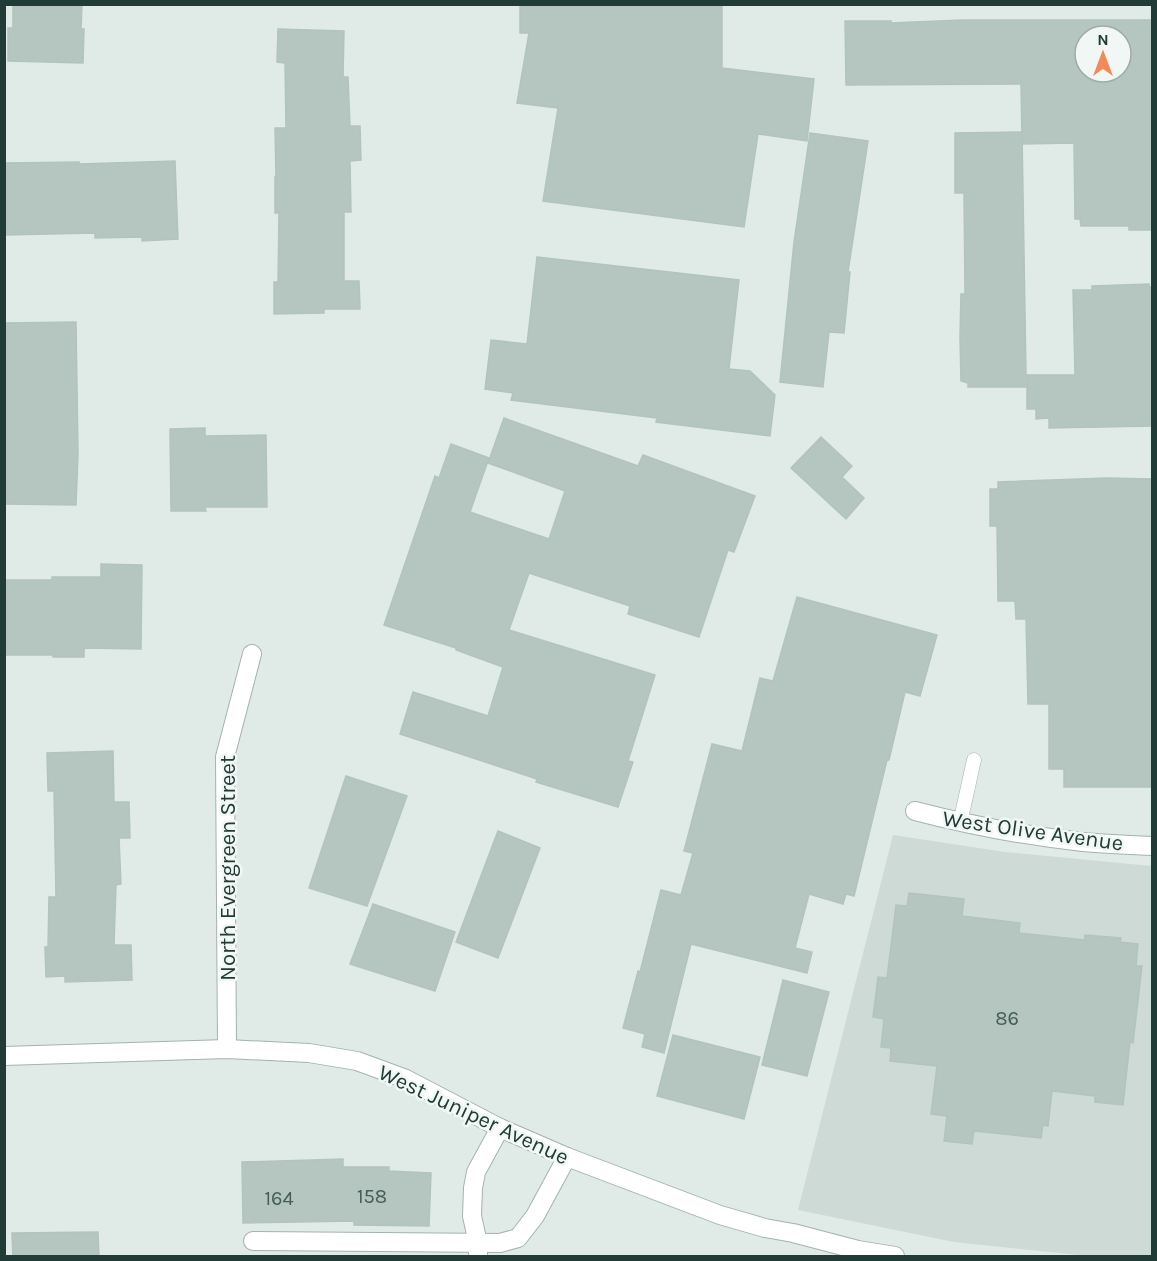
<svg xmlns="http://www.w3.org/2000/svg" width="1157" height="1261" font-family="Karla,sans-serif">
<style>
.built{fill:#cedad6}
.building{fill:#b5c5c0;stroke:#b2c4be;stroke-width:1.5;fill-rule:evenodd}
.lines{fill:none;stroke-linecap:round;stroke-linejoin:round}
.service-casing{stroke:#a3b3ae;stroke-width:15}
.minor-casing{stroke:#a3b3ae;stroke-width:20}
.service{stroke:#fff;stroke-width:14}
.minor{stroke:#fff;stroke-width:18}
.labels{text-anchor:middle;stroke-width:5;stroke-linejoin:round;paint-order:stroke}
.number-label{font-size:20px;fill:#465e58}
.street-label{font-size:22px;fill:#213b36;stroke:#f0f7f4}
</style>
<rect width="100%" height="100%" fill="#e0ebe7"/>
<path class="built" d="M893 835 1005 852 1152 866V1256H1088L954 1242 798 1210Z"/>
<g class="building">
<path d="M13 4H82L81 29H84L83 63 8 61V28H13Z"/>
<path d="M520 4H722V68L814 79 807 141 758 134 744 227 543 201 558 108 517 103 529 33H520Z"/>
<path d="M961 20H1152V230H1129V226H1081L1080 219H1075L1074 143 1022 144 1021 84 846 85 845 21H891V23ZM1085 36H1121V72H1085Z"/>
<path d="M278 29 344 31 343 77H348L350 126H360L361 160 350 161 351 212H344V281H359L360 309H324V313L274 314V282H278L279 213H275V177H276L275 128H286L285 63 277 62Z"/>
<path d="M1022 132 1026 375H1075L1073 290H1092V286L1149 284V287H1152V426L1049 428V418L1036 419V409H1027V378V387H968V383L961 381 960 337 961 294H965L964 193H955V133Z"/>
<path d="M810 133 868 141 848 272H850L844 333 829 332 823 387 780 382 794 242Z"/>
<path d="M175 161 178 239 142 241V237L95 238V233L4 235V163L79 162V164Z"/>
<path d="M537 257 739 280 729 369 750 371 775 395 770 436 656 422 657 418 511 400 513 393 485 389 491 340 527 344Z"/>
<path d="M76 322 78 454 76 505 4 504V323Z"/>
<path d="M504 418 638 466 643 455 755 496 734 552 728 550 699 637 628 614 630 606 529 573 509 630 655 675 628 761 633 762 618 807 536 782 537 779 400 734 413 692 488 716 503 667 456 650V648L384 625 435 476 439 478 451 444 489 458 470 512 549 539 565 491 488 463Z"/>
<path d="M205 428V436L266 435 267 507H205L206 511H171L170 429Z"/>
<path d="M821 437 852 466 842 477 864 498 846 519 791 468Z"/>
<path d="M1107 478 1152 479V787H1064V769H1049V704H1028L1026 619H1016L1015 601H998L997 526H990V489H998V482Z"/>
<path d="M101 564 142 565 141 649 84 648V657H53V655H4V580H52V577H101Z"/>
<path d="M797 597 937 635 920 696 905 692 889 760H887L854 896 846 894 843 904 809 894 795 948 812 952 807 973 691 944 664 1053 642 1047 645 1034 623 1028 638 971 640 972 661 890 681 895 693 853 684 851 712 744 742 751 760 678 773 681Z"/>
<path d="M113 751 114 802H129L130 838H119L121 884 116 885 114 945H131L132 980 65 982V976L46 977 45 947H48L49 897H56L54 791H48L47 753Z"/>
<path d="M346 776 407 796 367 906 309 888Z"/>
<path d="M498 831 540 848 498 958 456 942Z"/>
<path d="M909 893 964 899 962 916 1020 923 1019 933 1085 940V935L1121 938 1120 942 1138 944 1136 966H1142L1133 1043 1130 1042 1123 1105 1095 1102V1096L1052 1091 1048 1126 1043 1125 1041 1138 974 1131 972 1144 944 1141 947 1116 931 1114 937 1066 890 1061 891 1048 881 1047 884 1019 873 1017 878 977 887 978 896 905 907 906Z"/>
<path d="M373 904 455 932 435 991 350 964Z"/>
<path d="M783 980 829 992 807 1076 762 1065Z"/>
<path d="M673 1035 760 1057 744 1119 657 1096Z"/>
<path d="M343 1159V1167H389V1171L431 1173 429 1226 354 1225V1221L243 1223 242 1162Z"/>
<path d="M98 1232 99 1257H13L12 1233Z"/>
</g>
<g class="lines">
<defs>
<path id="service" d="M960 823 974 760"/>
<g id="minor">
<path d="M915 811C969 825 1027 836 1083 842 1106 844 1129 845 1152 846"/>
<path d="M227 1049 225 757 252 654"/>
<path d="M4 1056 227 1049 309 1053 357 1061 406 1079 500 1128 567 1157 720 1215 765 1228 793 1233 858 1250 895 1256"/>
<path d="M253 1241 500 1243 518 1238 535 1216 567 1157"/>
<path d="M478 1256V1243L472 1216 473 1188 476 1172 500 1128"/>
</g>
</defs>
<use href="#service" class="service-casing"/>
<use href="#minor" class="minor-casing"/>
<use href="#service" class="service"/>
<use href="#minor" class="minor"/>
</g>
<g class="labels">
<g class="number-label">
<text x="1007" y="1025">86</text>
<text x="372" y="1203">158</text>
<text x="279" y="1205">164</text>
</g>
<g class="street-label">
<text transform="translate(1033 830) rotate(8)" y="8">West Olive Avenue</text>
<text transform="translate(227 868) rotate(-90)" y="8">North Evergreen Street</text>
<text transform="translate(474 1114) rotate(25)" y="8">West Juniper Avenue</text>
</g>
</g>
<rect width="1157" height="1261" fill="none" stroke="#213b36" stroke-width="12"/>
<g transform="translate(1103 54)"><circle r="28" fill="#f0f7f4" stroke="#9daca8" stroke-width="1.5"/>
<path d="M0-4.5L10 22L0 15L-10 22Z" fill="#f18a58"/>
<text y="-9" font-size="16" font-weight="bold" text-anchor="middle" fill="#213b36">N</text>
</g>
</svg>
